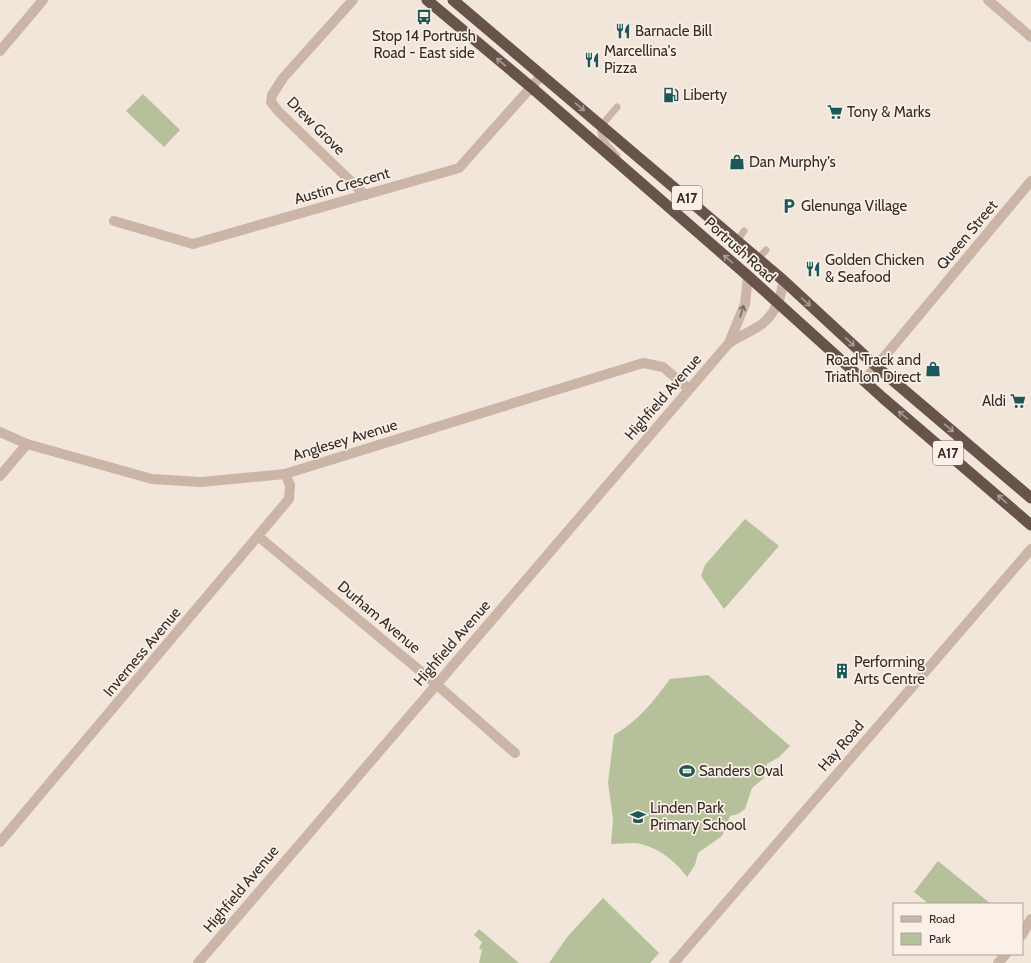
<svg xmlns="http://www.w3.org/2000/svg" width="1031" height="963" font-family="Cabin,sans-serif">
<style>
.green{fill:#b6c19b}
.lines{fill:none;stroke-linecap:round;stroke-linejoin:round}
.service{stroke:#cab5a7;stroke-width:7}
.minor{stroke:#cab5a7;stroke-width:10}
.trunk{stroke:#68534b;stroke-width:11}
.oneway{stroke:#aa9a91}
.oneway2{stroke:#796961}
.labels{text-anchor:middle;stroke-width:3.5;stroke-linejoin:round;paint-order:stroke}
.shield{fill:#faf0e7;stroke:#716661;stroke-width:1}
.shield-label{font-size:14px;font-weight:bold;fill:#362b27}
.poi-label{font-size:15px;fill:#362b27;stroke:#faf0e7;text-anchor:start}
.street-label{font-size:15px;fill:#362b27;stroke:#faf0e7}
</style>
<rect width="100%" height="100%" fill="#f2e6db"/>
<g class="green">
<path d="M143 94 180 130 164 147 126 111Z"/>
<path d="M745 519 779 546 724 609 701 576 705 565Z"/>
<path d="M708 675 790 746 779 757 767 764 764 778 752 788 745 809 738 814 730 816 722 836 698 853 695 865 687 877C676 861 654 844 633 843 626 843 618 844 611 844L613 819 608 782 614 735C638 721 653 702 670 679Z"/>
<path d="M938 861 991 904H929L914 892Z"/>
<path d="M603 898 659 953 650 963H549L568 936Z"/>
<path d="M479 929 519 963H479L482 950 479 948 482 942 474 935Z"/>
</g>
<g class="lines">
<g class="service">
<path d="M617 156C595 132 596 131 617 107"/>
<path d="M737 241 744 231"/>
<path d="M758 259 766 250"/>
</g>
<g class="minor">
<path d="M353 0 283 78 272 95 271 102 278 111 365 195"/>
<path d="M988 0 1031 37"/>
<path d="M0 51 43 0"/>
<path d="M114 221 193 244 459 168 542 75"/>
<path d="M729 343C740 336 752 331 762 324 775 313 782 297 783 280"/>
<path d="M864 381 1031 181"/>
<path d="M0 432 27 444 152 479 201 482 285 474 643 363 663 367 689 389"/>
<path d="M0 476 27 444"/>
<path d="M259 537 436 684 515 753"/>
<path d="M0 842 289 499 290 485 285 474"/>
<path d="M1022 935 1031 919"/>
<path d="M198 963 729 343 745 304 748 276"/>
<path d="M674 963 1031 549"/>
<path d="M998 963 1006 954"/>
</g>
<g class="trunk">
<path d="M427 0 531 87 748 276 883 398 1031 525"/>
<path d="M453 0 783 280 877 367 1031 498"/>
</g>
</g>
<defs><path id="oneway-shaft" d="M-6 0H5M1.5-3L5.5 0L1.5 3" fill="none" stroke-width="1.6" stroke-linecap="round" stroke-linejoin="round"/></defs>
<g class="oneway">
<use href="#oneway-shaft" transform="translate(501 62) rotate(-140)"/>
<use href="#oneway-shaft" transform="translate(580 107) rotate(40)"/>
<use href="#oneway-shaft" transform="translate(728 259) rotate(-139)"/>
<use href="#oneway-shaft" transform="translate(806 302) rotate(42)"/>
<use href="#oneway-shaft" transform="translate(850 342) rotate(43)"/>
<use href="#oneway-shaft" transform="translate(903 415) rotate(-140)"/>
<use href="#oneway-shaft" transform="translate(949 428) rotate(40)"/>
<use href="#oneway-shaft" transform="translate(1002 499) rotate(-139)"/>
</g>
<use class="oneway2" href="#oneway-shaft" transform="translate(742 311) rotate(-72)"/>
<defs>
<symbol id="bus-bare" viewBox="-9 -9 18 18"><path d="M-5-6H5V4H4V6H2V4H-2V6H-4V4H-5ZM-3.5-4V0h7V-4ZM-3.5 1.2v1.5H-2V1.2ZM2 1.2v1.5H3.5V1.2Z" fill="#1c5858" stroke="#faf0e7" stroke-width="2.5" paint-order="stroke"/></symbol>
<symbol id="restaurant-bare" viewBox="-9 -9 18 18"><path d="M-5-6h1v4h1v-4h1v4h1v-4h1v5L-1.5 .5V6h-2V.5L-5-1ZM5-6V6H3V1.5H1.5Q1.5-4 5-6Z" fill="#1c5858" stroke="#faf0e7" stroke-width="2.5" paint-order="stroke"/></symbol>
<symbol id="fuel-bare" viewBox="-9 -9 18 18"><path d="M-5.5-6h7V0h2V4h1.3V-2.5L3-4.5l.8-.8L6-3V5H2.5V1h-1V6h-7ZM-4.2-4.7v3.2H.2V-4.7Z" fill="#1c5858" stroke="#faf0e7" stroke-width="2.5" paint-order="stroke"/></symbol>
<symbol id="supermarket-bare" viewBox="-9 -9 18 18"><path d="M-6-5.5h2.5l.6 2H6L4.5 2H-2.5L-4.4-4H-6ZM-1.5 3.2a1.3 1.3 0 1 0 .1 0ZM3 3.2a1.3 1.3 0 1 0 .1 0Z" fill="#1c5858" stroke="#faf0e7" stroke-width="2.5" paint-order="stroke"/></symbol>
<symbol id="shop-bare" viewBox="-9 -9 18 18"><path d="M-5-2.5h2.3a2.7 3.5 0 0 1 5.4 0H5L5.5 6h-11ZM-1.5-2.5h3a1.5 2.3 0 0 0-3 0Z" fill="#1c5858" stroke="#faf0e7" stroke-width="2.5" paint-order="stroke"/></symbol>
<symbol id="parking-bare" viewBox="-9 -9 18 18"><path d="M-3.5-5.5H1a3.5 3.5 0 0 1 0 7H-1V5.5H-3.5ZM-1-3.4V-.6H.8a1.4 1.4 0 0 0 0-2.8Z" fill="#1c5858" stroke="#faf0e7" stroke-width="2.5" paint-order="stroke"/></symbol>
<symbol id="building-bare" viewBox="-9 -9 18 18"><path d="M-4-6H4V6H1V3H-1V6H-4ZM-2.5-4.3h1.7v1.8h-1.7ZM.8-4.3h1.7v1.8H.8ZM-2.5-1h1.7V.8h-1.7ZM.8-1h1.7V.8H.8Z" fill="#1c5858" stroke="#faf0e7" stroke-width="2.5" paint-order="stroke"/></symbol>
<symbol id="stadium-bare" viewBox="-9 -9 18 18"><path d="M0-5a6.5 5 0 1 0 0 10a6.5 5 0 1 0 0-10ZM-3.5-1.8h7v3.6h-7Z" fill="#1c5858" stroke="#faf0e7" stroke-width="2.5" paint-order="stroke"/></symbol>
<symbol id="school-bare" viewBox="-9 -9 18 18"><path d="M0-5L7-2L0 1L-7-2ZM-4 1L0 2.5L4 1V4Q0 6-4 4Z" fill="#1c5858" stroke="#faf0e7" stroke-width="2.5" paint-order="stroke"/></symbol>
</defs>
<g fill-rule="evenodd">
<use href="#bus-bare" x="413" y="6" width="22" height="22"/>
<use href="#restaurant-bare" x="612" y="20" width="22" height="22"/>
<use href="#restaurant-bare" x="581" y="49" width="22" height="22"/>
<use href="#fuel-bare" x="660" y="84" width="22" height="22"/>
<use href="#supermarket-bare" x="824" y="101" width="22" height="22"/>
<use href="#shop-bare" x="726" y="151" width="22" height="22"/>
<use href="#parking-bare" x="778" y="195" width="22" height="22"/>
<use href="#restaurant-bare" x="802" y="258" width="22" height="22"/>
<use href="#shop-bare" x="922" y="358" width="22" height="22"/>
<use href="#supermarket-bare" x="1007" y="390" width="22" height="22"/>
<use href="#building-bare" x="831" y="660" width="22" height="22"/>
<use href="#stadium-bare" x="676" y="760" width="22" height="22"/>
<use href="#school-bare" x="627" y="806" width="22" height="22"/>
</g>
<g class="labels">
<g class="shield">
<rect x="672" y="186" width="30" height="24" rx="3"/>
<rect x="933" y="441" width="30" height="24" rx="3"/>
</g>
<g class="shield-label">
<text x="687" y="203">A17</text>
<text x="948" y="458">A17</text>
</g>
<g class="poi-label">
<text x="635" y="36">Barnacle Bill</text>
<text x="424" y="41" text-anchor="middle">Stop 14 Portrush<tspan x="424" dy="17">Road - East side</tspan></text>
<text x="604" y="56">Marcellina's<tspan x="604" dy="17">Pizza</tspan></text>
<text x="683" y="100">Liberty</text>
<text x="847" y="117">Tony &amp; Marks</text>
<text x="749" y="167">Dan Murphy's</text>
<text x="801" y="211">Glenunga Village</text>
<text x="825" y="265">Golden Chicken<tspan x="825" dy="17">&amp; Seafood</tspan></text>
<text x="921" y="365" text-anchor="end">Road Track and<tspan x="921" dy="17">Triathlon Direct</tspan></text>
<text x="1006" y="406" text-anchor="end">Aldi</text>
<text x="854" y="667">Performing<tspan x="854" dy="17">Arts Centre</tspan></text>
<text x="699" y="776">Sanders Oval</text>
<text x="650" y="813">Linden Park<tspan x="650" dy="17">Primary School</tspan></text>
</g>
<g class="street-label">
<text transform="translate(316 126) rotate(45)" y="5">Drew Grove</text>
<text transform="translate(342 186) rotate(-16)" y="5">Austin Crescent</text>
<text transform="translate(967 235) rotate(-50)" y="5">Queen Street</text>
<text transform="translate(740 250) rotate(42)" y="5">Portrush Road</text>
<text transform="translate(663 397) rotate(-49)" y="5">Highfield Avenue</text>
<text transform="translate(345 440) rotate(-17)" y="5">Anglesey Avenue</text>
<text transform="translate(379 617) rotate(40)" y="5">Durham Avenue</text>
<text transform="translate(452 643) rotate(-49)" y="5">Highfield Avenue</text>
<text transform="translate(142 652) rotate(-50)" y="5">Inverness Avenue</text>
<text transform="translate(841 746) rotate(-49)" y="5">Hay Road</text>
<text transform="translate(241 889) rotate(-50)" y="5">Highfield Avenue</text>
</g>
</g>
<rect x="893" y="903" width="130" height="52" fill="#faf0e7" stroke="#aca19a"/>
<rect x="901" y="916" width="20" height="6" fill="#cab5a7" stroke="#aca19a"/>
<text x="929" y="923" font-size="12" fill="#362b27">Road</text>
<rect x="901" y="933" width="20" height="12" fill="#b6c19b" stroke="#aca19a"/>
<text x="929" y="943" font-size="12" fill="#362b27">Park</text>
</svg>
